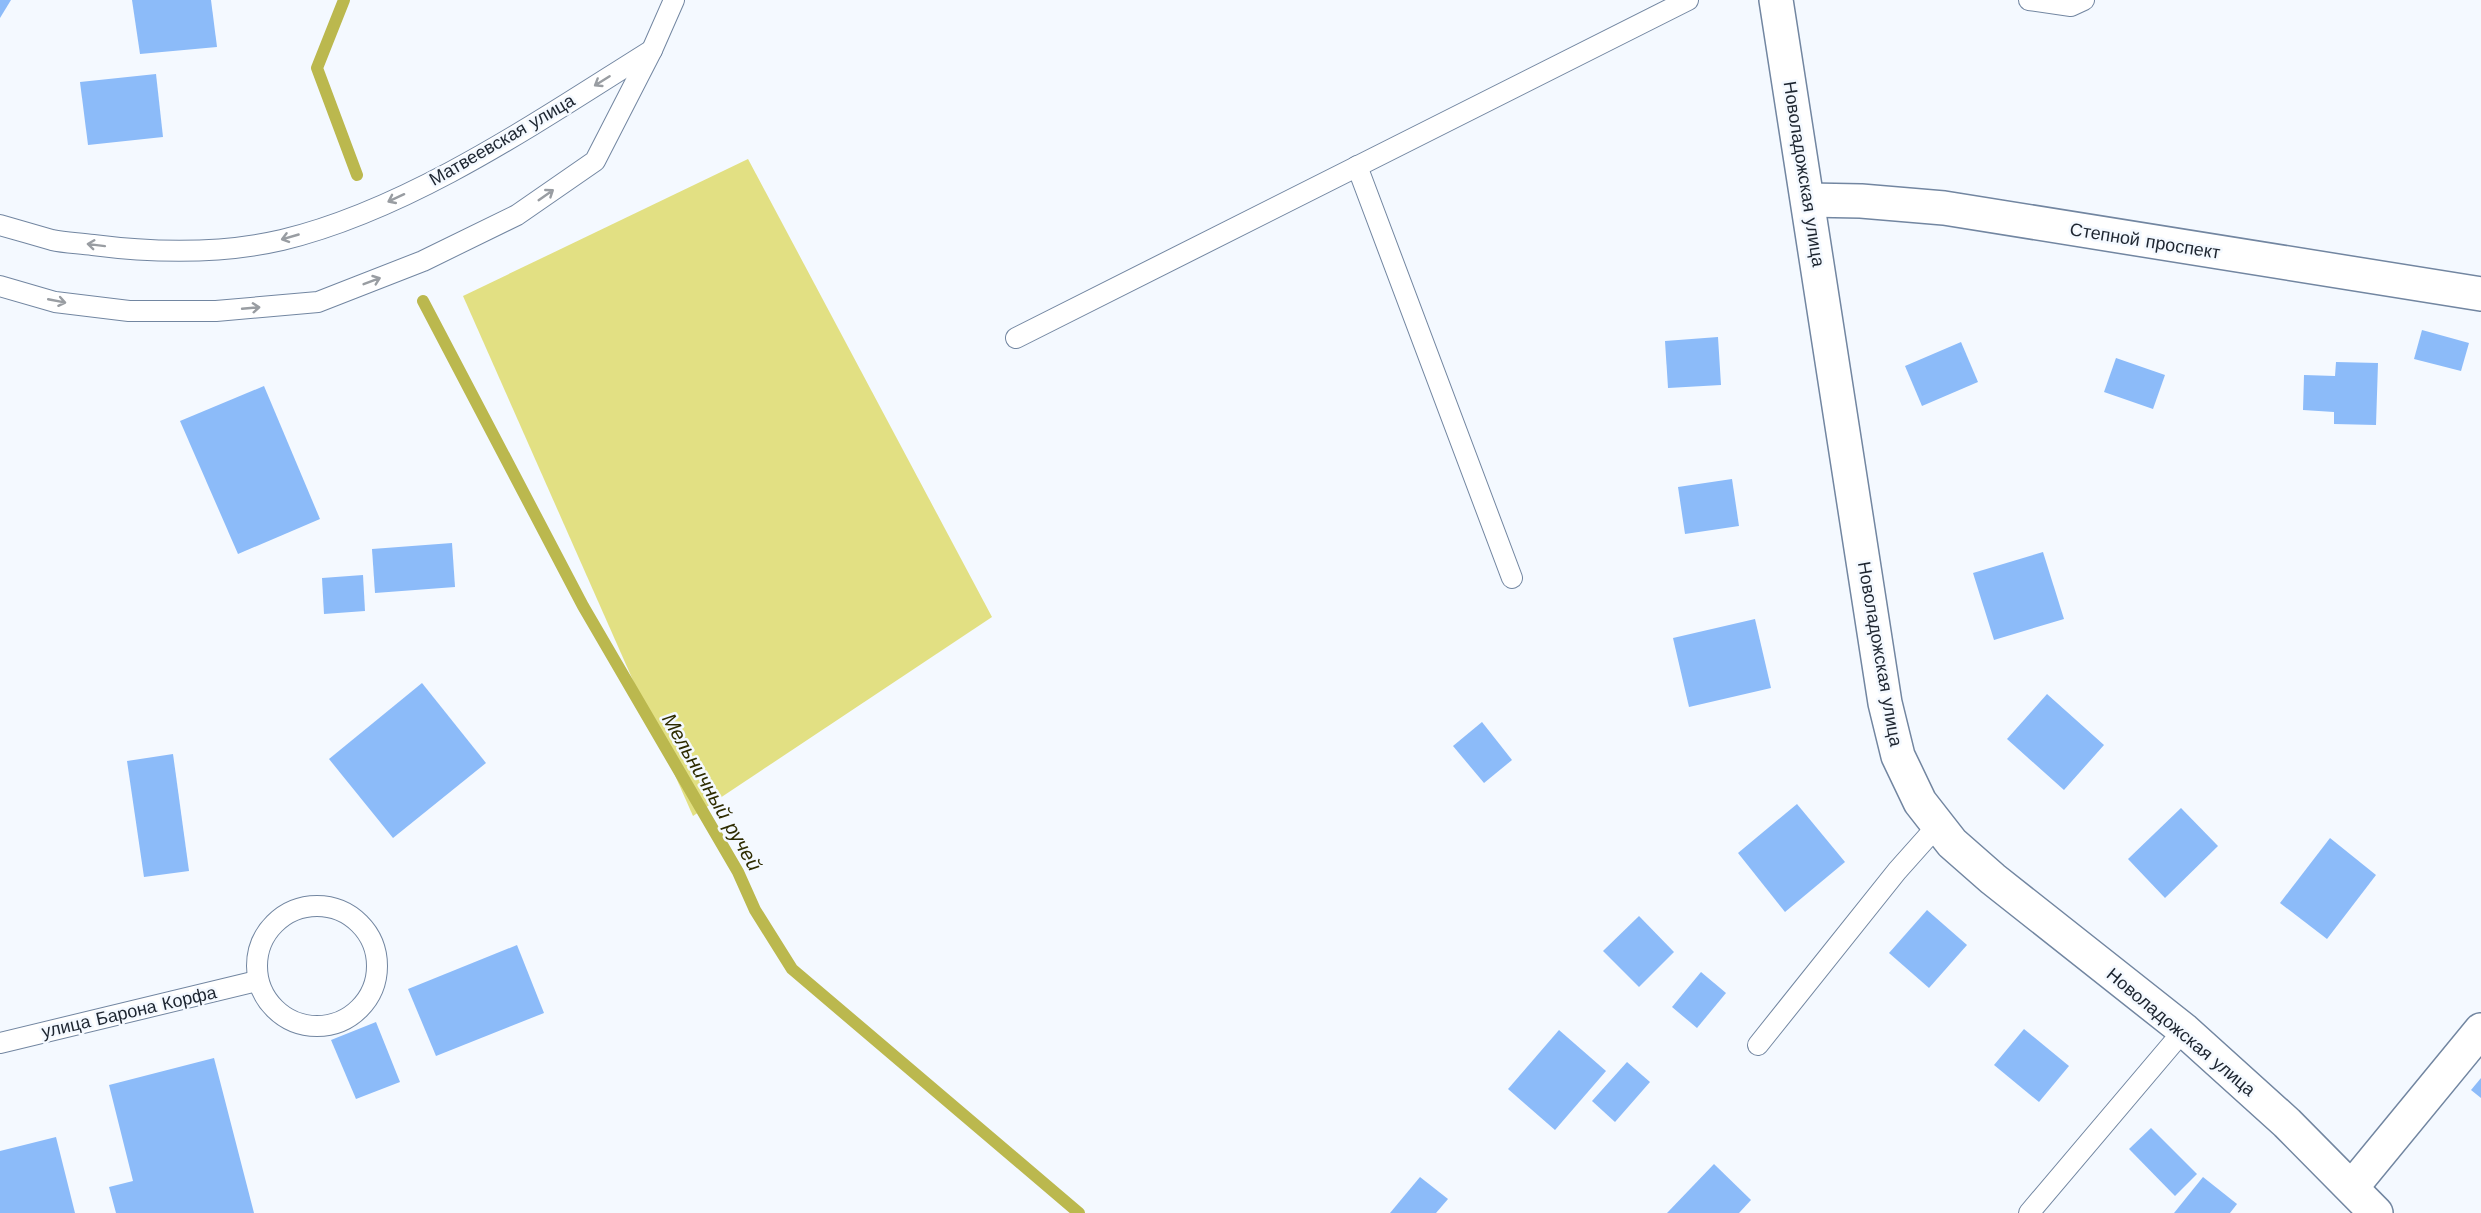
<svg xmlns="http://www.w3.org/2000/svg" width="2481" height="1213" font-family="'Work Sans',sans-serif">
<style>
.green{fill:#e2e083}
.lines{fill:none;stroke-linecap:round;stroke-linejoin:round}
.stream{stroke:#bbb84e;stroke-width:12}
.building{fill:#8cbbf9}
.service-casing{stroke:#7286a1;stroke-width:22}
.minor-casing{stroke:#7286a1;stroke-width:36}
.tertiary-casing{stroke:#7286a1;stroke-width:36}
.service{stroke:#fff;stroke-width:20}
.minor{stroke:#fff;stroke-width:33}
.tertiary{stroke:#fff;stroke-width:33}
.oneway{stroke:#999da2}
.labels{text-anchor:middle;stroke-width:5;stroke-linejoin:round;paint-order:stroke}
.street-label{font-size:18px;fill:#1d2530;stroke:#f4f9ff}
.water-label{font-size:20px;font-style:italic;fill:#2e2c00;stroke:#f4f9ff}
</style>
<rect width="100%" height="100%" fill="#f4f9ff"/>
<path class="green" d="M748 159 992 617 693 816 463 296Z"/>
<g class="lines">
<g class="stream">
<path d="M344 0 317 68 357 175"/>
<path d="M423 301 583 606 738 872 755 910 792 969 1079 1213"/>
</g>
</g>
<g class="building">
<path d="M0 0H11L0 18Z"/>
<path d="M132 0H211L217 47 140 54Z"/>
<path d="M156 74 163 137 88 145 80 82Z"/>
<path d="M2422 330 2469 343 2461 371 2414 359Z"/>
<path d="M1718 337 1721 385 1668 388 1665 341Z"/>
<path d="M1961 342 1978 382 1922 406 1905 366Z"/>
<path d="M2116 358 2165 375 2153 409 2104 392Z"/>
<path d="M2336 362 2378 363 2376 425 2334 424V412L2303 410 2304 375 2335 376Z"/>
<path d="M264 386 320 519 238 554 180 421Z"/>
<path d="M1732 479 1739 526 1685 534 1678 487Z"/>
<path d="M452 543 455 587 375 593 372 549Z"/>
<path d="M2043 552 2064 619 1994 640 1973 573Z"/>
<path d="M363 575 365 611 324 614 322 578Z"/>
<path d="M1755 619 1771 688 1689 707 1673 638Z"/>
<path d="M422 683 486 763 393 838 329 759Z"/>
<path d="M2047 694 2104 745 2064 790 2007 739Z"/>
<path d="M1482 722 1512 760 1484 783 1453 746Z"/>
<path d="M173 754 189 871 144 877 127 761Z"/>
<path d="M1797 804 1845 862 1785 912 1738 853Z"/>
<path d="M2181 808 2218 846 2165 898 2128 859Z"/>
<path d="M2330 838 2376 875 2327 939 2280 903Z"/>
<path d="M1927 910 1967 945 1929 988 1889 953Z"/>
<path d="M1639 916 1674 952 1639 987 1603 951Z"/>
<path d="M517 945 544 1013 436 1056 408 989Z"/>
<path d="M1701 972 1726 993 1697 1028 1672 1007Z"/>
<path d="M376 1022 400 1082 356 1099 331 1040Z"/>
<path d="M2024 1029 2069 1066 2039 1102 1994 1065Z"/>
<path d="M1559 1030 1606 1071 1555 1130 1508 1089Z"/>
<path d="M214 1058 254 1213H116L109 1187 133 1181 109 1085Z"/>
<path d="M1627 1062 1650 1082 1615 1122 1592 1101Z"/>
<path d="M2481 1078V1098L2471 1090Z"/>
<path d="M2151 1128 2197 1174 2175 1196 2129 1149Z"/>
<path d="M56 1137 75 1213H0V1151Z"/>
<path d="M1714 1164 1751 1200 1739 1213H1667Z"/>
<path d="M1420 1177 1448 1199 1436 1213H1390Z"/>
<path d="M2203 1177 2237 1204 2230 1213H2174Z"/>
</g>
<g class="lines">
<defs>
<g id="service">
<path d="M2029 0 2071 6 2084 0"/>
<path d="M1357 166 1512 578"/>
<path d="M0 225C17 230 35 235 52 240 65 243 79 243 93 245 155 253 221 254 282 240 411 209 540 120 652 50"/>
<path d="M0 286 55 302 129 311H216L318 302 423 261 517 215 595 161 652 50 674 0"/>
<path d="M1016 338 1688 0"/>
<circle cx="317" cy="966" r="60"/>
<path d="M0 1043 257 981"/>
<path d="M1758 1045 1897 871 1938 825"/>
<path d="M2029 1213 2184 1030"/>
</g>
<g id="minor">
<path d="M1808 200 1861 201 1944 208 2481 294"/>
<path d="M2352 1187 2481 1030"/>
</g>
<path id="tertiary" d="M1776 0 1885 703 1898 756 1920 802 1952 843 1993 879 2184 1030 2287 1123 2376 1213"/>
</defs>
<use href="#service" class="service-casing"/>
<use href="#minor" class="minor-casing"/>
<use href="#tertiary" class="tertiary-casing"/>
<use href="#service" class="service"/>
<use href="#minor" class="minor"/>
<use href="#tertiary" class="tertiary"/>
</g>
<defs><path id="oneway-shaft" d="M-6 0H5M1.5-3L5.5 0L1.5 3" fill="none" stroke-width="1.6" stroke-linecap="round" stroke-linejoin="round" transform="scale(1.5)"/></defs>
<g class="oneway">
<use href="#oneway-shaft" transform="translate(602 81) rotate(148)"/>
<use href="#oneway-shaft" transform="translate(546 195) rotate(-35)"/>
<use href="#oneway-shaft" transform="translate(396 198) rotate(155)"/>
<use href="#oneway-shaft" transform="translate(290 237) rotate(164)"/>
<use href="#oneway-shaft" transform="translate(96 245) rotate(-173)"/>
<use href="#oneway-shaft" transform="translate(372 281) rotate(-21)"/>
<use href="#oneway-shaft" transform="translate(57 301) rotate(11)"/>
<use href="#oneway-shaft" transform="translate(251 308) rotate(-5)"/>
</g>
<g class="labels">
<g class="street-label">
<text transform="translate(502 140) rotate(-30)" y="6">Матвеевская улица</text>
<text transform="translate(1804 174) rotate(81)" y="6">Новоладожская улица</text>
<text transform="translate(2145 241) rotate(9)" y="6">Степной проспект</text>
<text transform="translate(1880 654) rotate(80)" y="6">Новоладожская улица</text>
<text transform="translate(129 1012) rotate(-13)" y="6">улица Барона Корфа</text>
<text transform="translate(2181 1032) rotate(40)" y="6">Новоладожская улица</text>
</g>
<g class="water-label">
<text transform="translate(712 792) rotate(60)" y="7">Мельничный ручей</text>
</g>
</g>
</svg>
